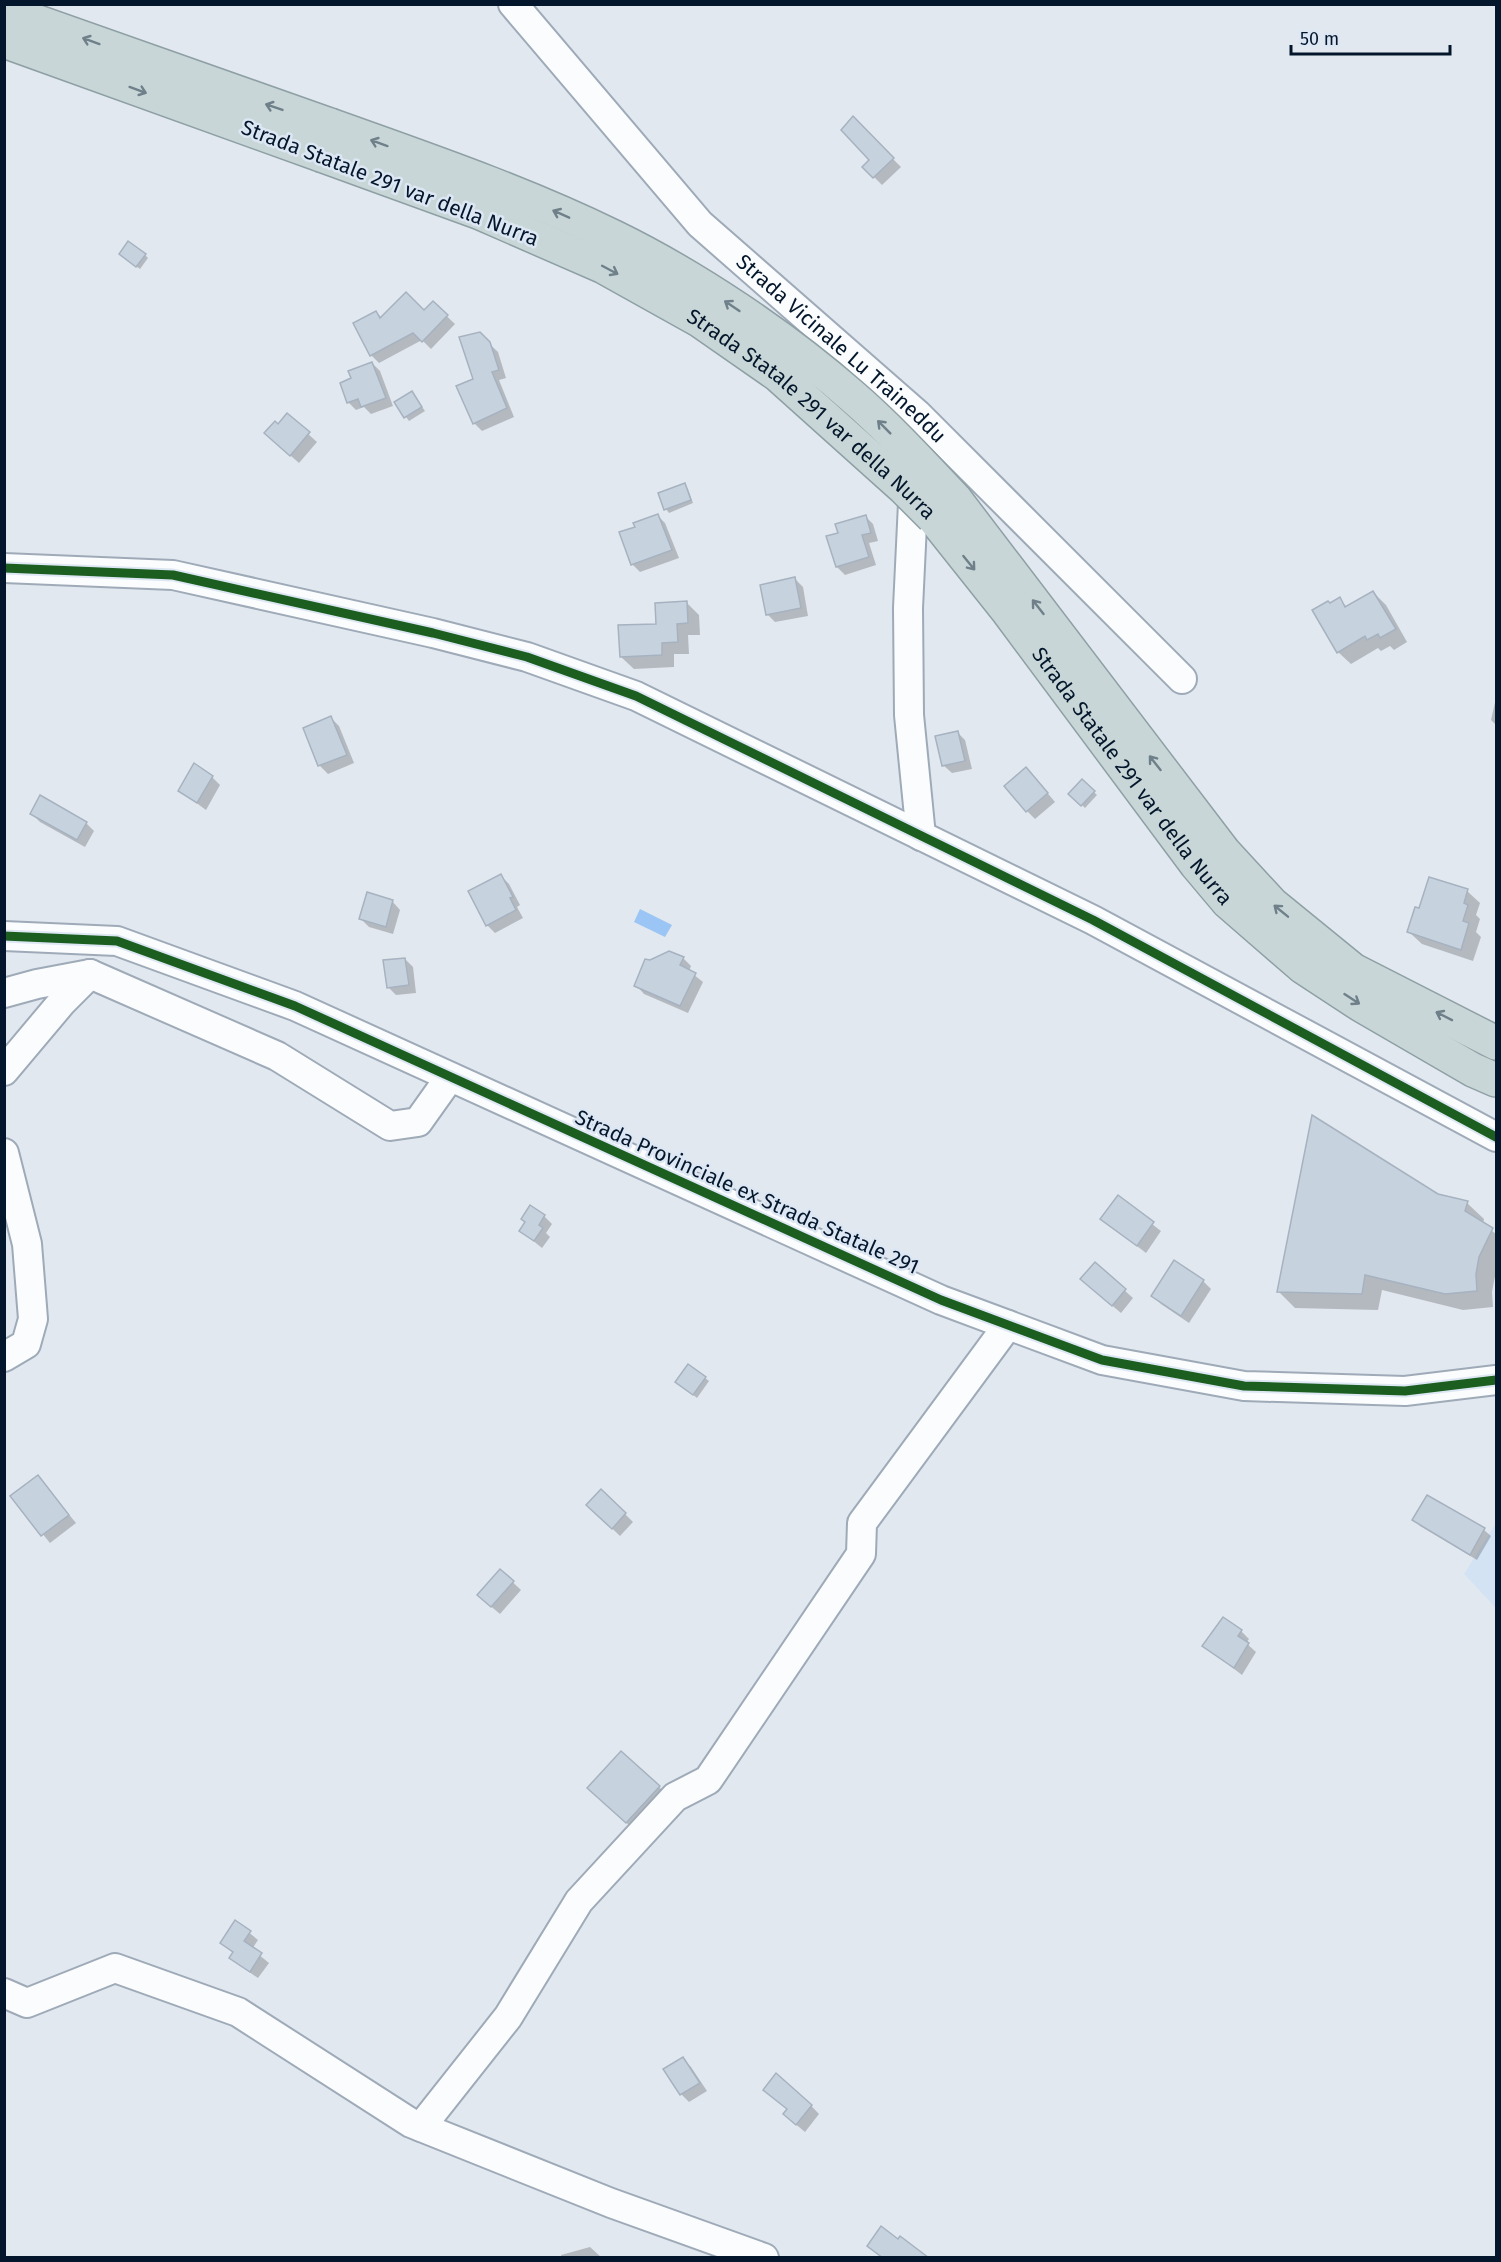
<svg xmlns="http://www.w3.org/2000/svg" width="1501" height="2262" font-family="'Fira Sans',sans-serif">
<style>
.built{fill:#d4e3f4}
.water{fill:#9bc5f4}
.shadow{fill:#0003}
.building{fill:#c7d2df;stroke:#a6b2c0;stroke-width:1.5}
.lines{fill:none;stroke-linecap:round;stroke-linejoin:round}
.minor-casing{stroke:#9eaab8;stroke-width:32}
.highway-casing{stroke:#8ea0a5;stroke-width:36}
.minor{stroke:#fbfcfd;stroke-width:28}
.highway{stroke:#c8d6d7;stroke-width:33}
.highway-bridge-casing{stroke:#8ea0a5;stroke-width:36;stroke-linecap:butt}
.highway-bridge{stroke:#c8d6d7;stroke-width:33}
.cycleway-casing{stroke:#dde7f4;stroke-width:13}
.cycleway{stroke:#1b5e20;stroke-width:9}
.oneway{stroke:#6f808a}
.labels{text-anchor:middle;stroke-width:5;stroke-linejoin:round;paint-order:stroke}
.street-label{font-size:21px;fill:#03162b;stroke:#dde7f4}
</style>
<rect width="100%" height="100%" fill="#e2e8ef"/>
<path class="built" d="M1496 1523V1608L1464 1574Z"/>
<path class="water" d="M640 909 672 925 665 937 634 922Z"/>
<g class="shadow">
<path d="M853 119 901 167 882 185 864 167 871 160Z"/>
<path d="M145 255 148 258 140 269 124 257Z"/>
<path d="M433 303 455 324 431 349 422 340 379 363 371 355 376 312 382 318 424 312Z"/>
<path d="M479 334 498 352 506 378 499 380 514 417 482 431 474 423V380Z"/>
<path d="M372 363 380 371 393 406 371 414 364 407 356 410 348 402 353 379Z"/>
<path d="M412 393 425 411 409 421 396 403Z"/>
<path d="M287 415 317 442 299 463 274 441 278 426Z"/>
<path d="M684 485 688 489 693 503 669 513 666 509Z"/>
<path d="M657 515 665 523 679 558 640 572 632 564 636 527Z"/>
<path d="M865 516 873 524 878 541 869 543 876 565 845 575 837 567 840 534Z"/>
<path d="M795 579 803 587 808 616 775 622 767 614Z"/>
<path d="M1373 592 1386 605 1407 642 1394 650 1390 646 1381 651 1378 648 1351 664 1338 652 1330 605 1339 599 1347 607Z"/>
<path d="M687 603 699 615 700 635H688L689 654H674V667L634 669 621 657Z"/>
<path d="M1496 698V725L1491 720Z"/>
<path d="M331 718 339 726 354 763 328 774 320 766 305 728Z"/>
<path d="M957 732 965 740 972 769 952 773 943 765Z"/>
<path d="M212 777 220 785 206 810 180 791Z"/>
<path d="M1034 777 1055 802 1035 819 1027 811Z"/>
<path d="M1082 781 1097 795 1085 808 1071 794Z"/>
<path d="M32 814 86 823 94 831 85 847 40 822Z"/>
<path d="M501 876 509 884 520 905 517 907 523 918 495 933 487 925Z"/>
<path d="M1467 891 1480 903 1476 915 1480 919 1476 932 1481 937 1473 961 1422 944 1409 932 1420 910Z"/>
<path d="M392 901 400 910 393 934 369 927 361 919Z"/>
<path d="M683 958 691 966 689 971 703 982 688 1013 644 994 636 985Z"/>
<path d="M405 959 413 967 416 993 396 995 388 987Z"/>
<path d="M1438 1196 1467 1203 1484 1219 1483 1224 1496 1234V1271L1492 1292 1493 1307 1463 1310 1382 1290 1378 1310 1295 1308 1279 1292Z"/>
<path d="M1118 1198 1161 1231 1146 1253 1102 1219Z"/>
<path d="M544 1216 552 1224 546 1233 550 1237 542 1248 521 1231Z"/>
<path d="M1175 1262 1203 1281 1211 1289 1189 1323 1161 1304 1153 1296Z"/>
<path d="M1095 1264 1133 1298 1121 1313 1090 1287Z"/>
<path d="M705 1378 709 1381 697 1398 681 1385Z"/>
<path d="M38 1477 76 1523 50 1543 12 1496Z"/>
<path d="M1427 1497 1484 1530 1491 1536 1477 1560 1420 1526 1414 1520Z"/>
<path d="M596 1513 625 1514 633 1522 620 1536Z"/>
<path d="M501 1571 521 1590 500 1614 487 1603Z"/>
<path d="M1241 1631 1249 1639 1246 1643 1256 1652 1242 1675 1204 1646Z"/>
<path d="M659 1787 671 1799 639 1834 601 1800Z"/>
<path d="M236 1922 258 1940 252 1949 269 1963 258 1978 239 1965 231 1957 233 1953 222 1943Z"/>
<path d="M683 2059 691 2067 707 2091 689 2102 681 2094 666 2070Z"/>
<path d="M777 2075 799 2093 819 2114 805 2132 793 2122Z"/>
<path d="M590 2247 602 2258H562L561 2255Z"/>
</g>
<g class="building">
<path d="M853 116 894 158 873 178 862 167 869 160 841 130Z"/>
<path d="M128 241 146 254 136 267 119 254Z"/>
<path d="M406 292 424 310 433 301 448 315 422 342 413 333 370 356 353 323 376 311 380 318Z"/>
<path d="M480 332 490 342 499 370 492 372 507 408 473 424 456 386 473 379 459 337Z"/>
<path d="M372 362 386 398 361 407 358 399 347 403 340 383 351 378 348 371Z"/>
<path d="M412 391 422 407 404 418 394 402Z"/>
<path d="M287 413 310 432 290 456 264 433 275 421 278 424Z"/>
<path d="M685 483 691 500 664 510 658 493Z"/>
<path d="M658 514 672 550 631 565 619 532 635 527 633 523Z"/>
<path d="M866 515 871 533 862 535 869 557 836 567 826 536 838 533 835 524Z"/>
<path d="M795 577 801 608 766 615 760 585Z"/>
<path d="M1373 591 1396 629 1380 638 1378 634 1367 640 1365 636 1337 653 1312 610 1328 601 1330 603 1340 597 1345 607Z"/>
<path d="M687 601 688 623 677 624 678 642 662 643V655L620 657 618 625 656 624 655 603Z"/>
<path d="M331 716 347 755 318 766 303 728Z"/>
<path d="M958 731 965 761 942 766 935 736Z"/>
<path d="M194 763 213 776 197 803 178 791Z"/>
<path d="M1026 767 1048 793 1026 812 1004 786Z"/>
<path d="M1082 779 1095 791 1081 806 1068 794Z"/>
<path d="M40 795 87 822 77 840 30 814Z"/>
<path d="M501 874 513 897 510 898 516 910 486 926 468 891Z"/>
<path d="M1429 877 1468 889 1464 903 1468 905 1463 921 1469 923 1461 950 1407 932 1415 907 1419 908Z"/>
<path d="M367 892 393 900 386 927 359 919Z"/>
<path d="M669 951 684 957 680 965 696 973 680 1006 634 986 645 959 650 960Z"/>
<path d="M405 958 409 985 387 988 383 960Z"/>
<path d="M1312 1115 1438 1194 1468 1201 1465 1211 1493 1228 1479 1257 1476 1274 1477 1291 1445 1294 1365 1275 1362 1294 1277 1292Z"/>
<path d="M1118 1195 1154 1222 1137 1246 1100 1219Z"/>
<path d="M530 1205 545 1215 539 1225 543 1228 534 1241 519 1231 525 1222 521 1219Z"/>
<path d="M1174 1260 1204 1280 1181 1316 1151 1296Z"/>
<path d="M1095 1262 1126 1289 1112 1306 1080 1279Z"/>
<path d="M688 1364 706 1377 693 1395 675 1382Z"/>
<path d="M38 1475 69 1515 41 1536 10 1496Z"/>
<path d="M601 1489 626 1513 612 1529 586 1505Z"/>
<path d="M1427 1495 1485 1528 1470 1555 1412 1520Z"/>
<path d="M500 1569 514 1581 491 1607 477 1595Z"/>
<path d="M1223 1617 1242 1630 1238 1636 1249 1643 1234 1668 1202 1646Z"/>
<path d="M621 1751 660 1786 626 1823 587 1788Z"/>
<path d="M235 1920 251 1931 244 1941 262 1953 250 1972 229 1958 233 1952 220 1943Z"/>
<path d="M683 2057 700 2083 680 2095 663 2069Z"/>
<path d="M776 2073 812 2105 796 2125 783 2114 787 2109 763 2090Z"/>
<path d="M881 2226 898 2239 900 2236 929 2258H883L867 2246Z"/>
</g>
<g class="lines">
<defs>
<g id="minor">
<path id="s1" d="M513 4 700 224 917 414 1182 679"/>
<path d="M914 482 908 608 909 715 921 836"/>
<path d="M4 568 173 575 433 633 527 657 636 696 1093 920 1496 1137"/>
<path d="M4 936 117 941 295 1006 941 1300 1102 1360 1244 1386 1405 1391 1496 1380"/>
<path d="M4 993 37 984 90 974 277 1056 390 1126 418 1122 450 1077"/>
<path d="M4 1071 62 1002 90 974"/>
<path d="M4 1153 27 1244 33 1319 26 1344 4 1357"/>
<path d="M4 1993 27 2003 115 1968 238 2012 411 2123 611 2203 764 2258"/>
<path d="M421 2127 508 2017 579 1901 675 1797 708 1780 861 1554 862 1523 1008 1325"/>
</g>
<g id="highway">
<path d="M4 10 330 125"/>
<path d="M4 41 321 155"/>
<path d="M955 499 1224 852 1272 904 1353 970 1496 1043"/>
<path id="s2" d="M933 517 1007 610 1196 864 1228 902 1303 967 1361 1005 1473 1070 1496 1080"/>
</g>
</defs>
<use href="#minor" class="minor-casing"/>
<use href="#highway" class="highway-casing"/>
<use href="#minor" class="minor"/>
<use href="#highway" class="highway"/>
<defs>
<g id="highway-bridge">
<path d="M330 125C425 159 522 192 614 237 694 276 785 337 852 396 888 427 922 464 955 499"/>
<path id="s3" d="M321 155 478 212 604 267 699 320 778 375 904 488 933 517"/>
</g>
</defs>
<use href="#highway-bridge" class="highway-bridge-casing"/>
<use href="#highway-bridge" class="highway-bridge"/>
<defs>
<g id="cycleway">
<path d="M4 568 173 575 433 633 527 657 636 696 1093 920 1496 1137"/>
<path d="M4 936 117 941 295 1006 941 1300 1102 1360 1244 1386 1405 1391 1496 1380"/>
</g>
</defs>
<use href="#cycleway" class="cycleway-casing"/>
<use href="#cycleway" class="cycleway"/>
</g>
<defs><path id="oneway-shaft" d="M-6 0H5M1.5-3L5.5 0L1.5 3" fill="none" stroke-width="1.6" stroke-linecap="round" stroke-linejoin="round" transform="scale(1.5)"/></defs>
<g class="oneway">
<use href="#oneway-shaft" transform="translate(91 41) rotate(-160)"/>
<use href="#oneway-shaft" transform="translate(138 90) rotate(20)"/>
<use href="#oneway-shaft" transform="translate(274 107) rotate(-161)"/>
<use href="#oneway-shaft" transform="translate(379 143) rotate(-160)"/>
<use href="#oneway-shaft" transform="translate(561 214) rotate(-156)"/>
<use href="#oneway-shaft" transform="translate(610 270) rotate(28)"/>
<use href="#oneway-shaft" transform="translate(732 306) rotate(-146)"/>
<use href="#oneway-shaft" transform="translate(884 427) rotate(-135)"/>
<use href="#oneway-shaft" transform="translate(969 563) rotate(51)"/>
<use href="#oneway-shaft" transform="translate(1038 607) rotate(-128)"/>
<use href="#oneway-shaft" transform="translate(1155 763) rotate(-128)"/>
<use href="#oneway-shaft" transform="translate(1281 911) rotate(-141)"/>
<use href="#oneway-shaft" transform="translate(1352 999) rotate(33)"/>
<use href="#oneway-shaft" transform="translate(1444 1016) rotate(-153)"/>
</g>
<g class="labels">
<g class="street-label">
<text transform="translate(390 183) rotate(21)" y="7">Strada Statale 291 var della Nurra</text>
<text dy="7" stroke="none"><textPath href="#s1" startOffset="477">Strada Vicinale Lu Traineddu</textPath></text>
<text dy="7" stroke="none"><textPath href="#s3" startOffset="560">Strada Statale 291 var della Nurra</textPath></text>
<text dy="7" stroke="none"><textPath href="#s2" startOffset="327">Strada Statale 291 var della Nurra</textPath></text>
<text transform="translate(747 1192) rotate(24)" y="7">Strada Provinciale ex Strada Statale 291</text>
</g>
</g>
<rect width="1501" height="2262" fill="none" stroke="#03162b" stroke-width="12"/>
<path d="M1291 45v9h159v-9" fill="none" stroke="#03162b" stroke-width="3"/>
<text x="1300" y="45" font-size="18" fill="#03162b" stroke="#dde7f4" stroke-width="4.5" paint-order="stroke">50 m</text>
</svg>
